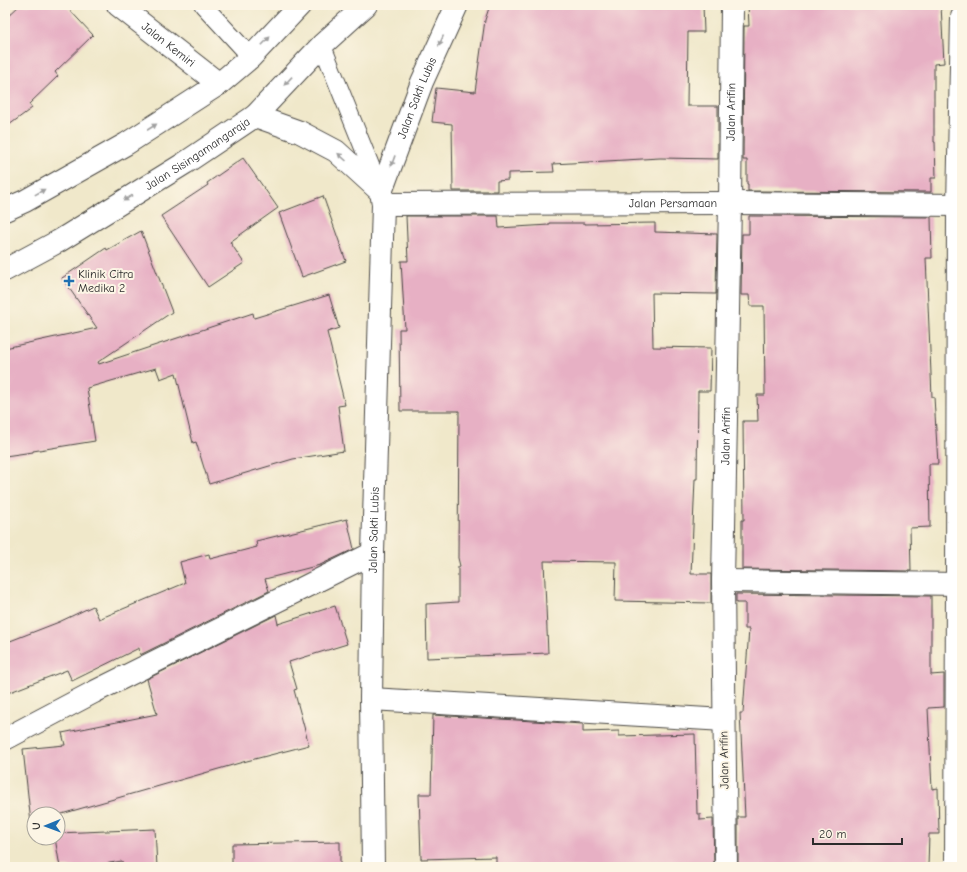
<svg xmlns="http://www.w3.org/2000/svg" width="967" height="872" font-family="'Comic Neue',sans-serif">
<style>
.building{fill:#e7b0c4}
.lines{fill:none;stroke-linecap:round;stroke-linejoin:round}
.service-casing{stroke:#494743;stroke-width:19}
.minor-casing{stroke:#494743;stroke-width:24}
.tertiary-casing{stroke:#494743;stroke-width:24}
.primary-casing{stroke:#494743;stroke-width:24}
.service{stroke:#fff;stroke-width:17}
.minor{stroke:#fff;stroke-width:22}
.tertiary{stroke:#fff;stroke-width:22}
.primary{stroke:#fff;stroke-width:22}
.oneway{fill:#a0a0a0}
.poi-dot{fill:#1f6fb2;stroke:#fcf5e5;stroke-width:1.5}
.labels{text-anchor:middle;stroke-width:4;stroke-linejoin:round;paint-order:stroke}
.street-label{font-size:12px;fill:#2b2b2b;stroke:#fcf5e5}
.poi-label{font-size:12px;fill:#2b2b2b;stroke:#fcf5e5;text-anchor:start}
</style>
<rect width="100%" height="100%" fill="#fcf5e5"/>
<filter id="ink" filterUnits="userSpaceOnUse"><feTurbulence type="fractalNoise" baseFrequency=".025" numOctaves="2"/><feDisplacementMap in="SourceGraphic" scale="8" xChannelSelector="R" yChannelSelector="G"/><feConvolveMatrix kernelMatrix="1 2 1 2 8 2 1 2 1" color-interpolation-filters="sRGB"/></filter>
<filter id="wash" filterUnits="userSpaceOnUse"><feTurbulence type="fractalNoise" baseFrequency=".012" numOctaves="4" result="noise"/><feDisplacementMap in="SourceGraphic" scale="16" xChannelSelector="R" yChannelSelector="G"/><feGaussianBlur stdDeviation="0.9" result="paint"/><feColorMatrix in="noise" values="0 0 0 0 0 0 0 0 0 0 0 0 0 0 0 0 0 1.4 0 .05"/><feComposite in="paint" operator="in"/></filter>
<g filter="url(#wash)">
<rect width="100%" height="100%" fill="#f0e8ca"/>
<g id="blocks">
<g class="building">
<path d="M20 5H65L93 35 55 72 58 76 29 104 32 108 5 128V19Z"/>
<path d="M490 5H703L704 32H688L687 106H718V159L660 158 553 164 554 172 508 173V180L497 181V191H453L452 124 432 122 436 88 475 92 485 20Z"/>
<path d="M748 5H941L944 63 934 64V142H935L936 178H931V192L748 191V184H747V160H743L744 26H749Z"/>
<path d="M243 158 278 208 230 242 244 263 208 287 161 216 208 185 207 183Z"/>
<path d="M323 196 346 261 302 277 279 213Z"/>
<path d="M406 216H498L499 228 549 225V223H585V224L655 223V232L717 234 716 294 652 293 653 347 711 348 710 391H698L697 479H695L691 574H711V603L615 601 616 562 544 561 548 653 427 658 426 604 458 602V567L460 566 458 558 459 411H400L399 329H405L401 261H408Z"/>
<path d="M749 216 931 217 932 258H926L932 397H934L938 464H929L930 527 910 528 911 571 742 569V520H744L743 421H758L757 395H765L764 306H750L749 295H741L742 234H749Z"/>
<path d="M141 231 172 312 98 362 99 364 253 313 254 318 329 295 339 328 327 332 345 405 338 406 344 451 293 459 209 484 196 442 193 443 176 373 160 379 156 368 87 388 95 441 33 451V452L5 456V348L97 328 62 278 106 248 107 250Z"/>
<path d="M347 519 354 549 320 565 265 579 269 591 140 655 139 648 72 681 67 670 5 694V643L59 622 93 606 99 619 185 583 180 562 209 554 210 559 257 547 256 541Z"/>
<path d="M736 594 931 596V675L944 674V707L928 708 932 789 938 788 939 834H929L928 867H738V817H745L740 713H743L749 629H745V603H736Z"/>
<path d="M335 606 347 644 289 662 297 689 294 690 309 745 243 762 58 815V814H34V822L31 823 23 749 65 745 62 733 157 714 147 679 276 615 278 624Z"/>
<path d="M433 715 583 724V732L619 731V736L695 734 697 814H700V820L713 819 714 867H496V857L421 859 419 794H431Z"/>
<path d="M155 829 157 867H123L122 861 86 867H60L55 838H58V833Z"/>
<path d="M340 842V867H232V844Z"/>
</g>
</g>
</g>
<g filter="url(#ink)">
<use href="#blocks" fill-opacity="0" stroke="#494743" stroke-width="1"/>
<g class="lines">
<defs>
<g id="service">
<path d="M203 5 251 57"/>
<path d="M322 45 380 189"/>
</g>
<g id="minor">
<path id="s1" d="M118 5 219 84"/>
<path id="s2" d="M383 204 730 203 962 205"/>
<path d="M723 581 962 584"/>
<path d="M371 699 724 720"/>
<path d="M5 739 94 692 373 553"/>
<path id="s3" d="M726 867 723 581 730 203 732 5"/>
<path d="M956 867 957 584 958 205 962 17"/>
</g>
<g id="tertiary">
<path d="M255 116 300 132 336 151 381 192"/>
<path id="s4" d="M373 867 371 699 373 553 383 204 381 192 422 82 457 5"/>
</g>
<g id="primary">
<path d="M5 210 25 201 126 144 219 84 251 57 300 5"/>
<path id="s5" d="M5 270 59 241 185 163 255 116 322 45 366 5"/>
</g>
</defs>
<use href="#service" class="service-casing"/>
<use href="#minor" class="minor-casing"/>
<use href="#tertiary" class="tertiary-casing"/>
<use href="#primary" class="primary-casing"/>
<use href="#service" class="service"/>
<use href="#minor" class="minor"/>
<use href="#tertiary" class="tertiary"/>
<use href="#primary" class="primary"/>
</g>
<defs><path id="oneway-solid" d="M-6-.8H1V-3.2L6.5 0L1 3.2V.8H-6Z"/></defs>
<g class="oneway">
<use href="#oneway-solid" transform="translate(266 41) rotate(-46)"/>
<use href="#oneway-solid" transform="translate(441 41) rotate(114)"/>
<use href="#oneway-solid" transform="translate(288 81) rotate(133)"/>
<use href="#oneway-solid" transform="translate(152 127) rotate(-33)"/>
<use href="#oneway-solid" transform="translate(342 157) rotate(-138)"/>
<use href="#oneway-solid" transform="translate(393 161) rotate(110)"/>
<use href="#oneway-solid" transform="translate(40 192) rotate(-29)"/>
<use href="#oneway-solid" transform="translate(128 198) rotate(148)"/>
</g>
</g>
<path class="poi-dot" d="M67 275h4v4h4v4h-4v4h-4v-4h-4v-4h4z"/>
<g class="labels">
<g class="street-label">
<text dy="4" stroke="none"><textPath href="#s1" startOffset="64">Jalan Kemiri</textPath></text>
<text dy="4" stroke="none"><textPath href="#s4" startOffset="776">Jalan Sakti Lubis</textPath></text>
<text dy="4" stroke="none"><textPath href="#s3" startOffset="755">Jalan Arifin</textPath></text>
<text dy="4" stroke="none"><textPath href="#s5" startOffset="225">Jalan Sisingamangaraja</textPath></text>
<text dy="4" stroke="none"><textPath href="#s2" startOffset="290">Jalan Persamaan</textPath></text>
<text dy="4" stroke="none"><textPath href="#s3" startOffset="431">Jalan Arifin</textPath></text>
<text dy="4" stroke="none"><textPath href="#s4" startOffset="337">Jalan Sakti Lubis</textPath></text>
<text transform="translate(724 760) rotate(-91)" y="4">Jalan Arifin</text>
</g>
<g class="poi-label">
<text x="78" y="278">Klinik Citra<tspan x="78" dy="14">Medika 2</tspan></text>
</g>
</g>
<rect width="967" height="872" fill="none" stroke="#fcf5e5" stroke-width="20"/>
<g transform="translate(46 826) rotate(269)"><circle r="19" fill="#fcf5e5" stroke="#a8a49b"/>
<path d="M0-3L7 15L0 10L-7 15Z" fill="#1f6fb2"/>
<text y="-6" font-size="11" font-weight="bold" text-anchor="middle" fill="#2b2b2b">U</text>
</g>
<path d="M813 838v6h89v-6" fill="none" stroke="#2b2b2b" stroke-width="2"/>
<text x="819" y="838" font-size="12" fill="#2b2b2b" stroke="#fcf5e5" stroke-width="3" paint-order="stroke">20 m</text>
</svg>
